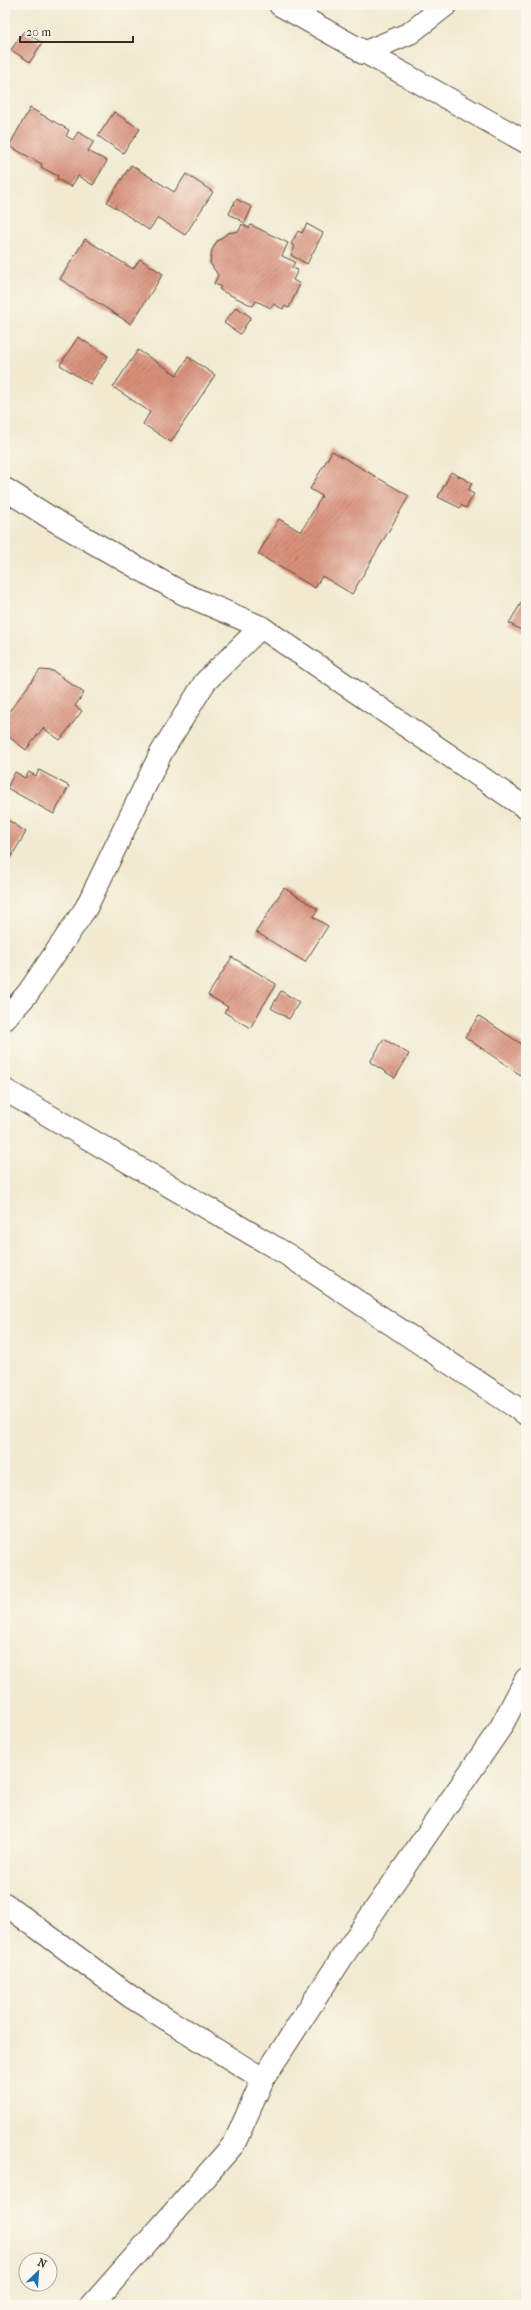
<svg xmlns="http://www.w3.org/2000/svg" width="531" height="2310" font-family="'IM FELL French Canon',serif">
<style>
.building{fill:url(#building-hatch)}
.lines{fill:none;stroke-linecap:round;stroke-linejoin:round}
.street-casing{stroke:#564739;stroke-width:24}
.street{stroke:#fff;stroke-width:22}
</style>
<defs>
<pattern id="building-hatch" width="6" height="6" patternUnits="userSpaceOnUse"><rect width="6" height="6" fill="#d9907b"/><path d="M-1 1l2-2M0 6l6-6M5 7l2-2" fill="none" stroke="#b17664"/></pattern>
</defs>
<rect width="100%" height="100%" fill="#fbf7ec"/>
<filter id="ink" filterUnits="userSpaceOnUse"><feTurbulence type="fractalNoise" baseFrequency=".025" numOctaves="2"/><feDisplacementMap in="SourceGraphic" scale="8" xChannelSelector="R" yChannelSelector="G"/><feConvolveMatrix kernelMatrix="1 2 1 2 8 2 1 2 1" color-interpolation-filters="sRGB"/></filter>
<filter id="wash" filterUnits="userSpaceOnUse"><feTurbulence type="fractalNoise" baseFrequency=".012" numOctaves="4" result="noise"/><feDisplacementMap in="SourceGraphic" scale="16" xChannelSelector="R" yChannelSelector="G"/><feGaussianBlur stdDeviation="0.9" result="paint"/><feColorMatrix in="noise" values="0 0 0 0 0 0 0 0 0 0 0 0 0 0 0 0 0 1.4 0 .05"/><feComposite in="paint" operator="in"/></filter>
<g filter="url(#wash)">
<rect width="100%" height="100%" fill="#f1ead1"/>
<g id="blocks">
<g class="building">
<path d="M24 31 42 43 30 62 11 50Z"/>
<path d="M30 108 69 130 66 136 73 140 78 132 94 141 88 151 107 161 93 185 78 176 71 187 57 179 58 176 41 167 42 164 9 146Z"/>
<path d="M114 112 140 129 123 153 98 136Z"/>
<path d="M131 165 174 192 186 174 213 192 185 235 158 218 149 230 107 202Z"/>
<path d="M236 199 252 207 245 223 229 214Z"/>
<path d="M242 224 249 228 251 225 288 243 282 256 295 262 292 268 298 270 293 280 300 284 289 308 284 306 283 309 273 304 271 308 256 301 253 306 220 290V286L214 284 218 275 210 263 212 250 217 241 228 233 239 231Z"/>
<path d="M307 224 323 233 307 264 291 255 295 247 291 244 298 231 302 233Z"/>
<path d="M85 239 133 269 140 259 163 274 131 324 60 279Z"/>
<path d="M236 307 251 317 240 334 224 323Z"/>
<path d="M78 337 108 356 90 384 60 365Z"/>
<path d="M138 350 177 375 188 357 215 375 171 442 143 424 150 412 113 387Z"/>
<path d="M332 451 409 496 352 594 322 576 315 588 258 554 279 519 301 532 322 496 310 489Z"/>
<path d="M451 472 472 483 468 491 474 494 466 508 461 505 460 508 438 497Z"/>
<path d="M526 595V633L509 623Z"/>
<path d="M40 670 53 671 84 693 75 706 82 711 60 740 43 728 26 750 5 734V717Z"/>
<path d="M39 770 69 786 54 814 7 788 15 772 25 778 29 772 36 776Z"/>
<path d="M5 818 26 832 5 867Z"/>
<path d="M284 888 318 909 313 917 328 926 305 962 256 932Z"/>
<path d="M232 957 276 984 250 1028 224 1012 228 1007 208 995Z"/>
<path d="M281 991 299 1002 289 1019 271 1008Z"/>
<path d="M479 1016 526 1047 525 1078 465 1037Z"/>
<path d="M384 1039 409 1054 395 1078 370 1062Z"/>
</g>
</g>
</g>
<g filter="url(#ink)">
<use href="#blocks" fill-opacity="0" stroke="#564739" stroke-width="1"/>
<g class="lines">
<defs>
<g id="street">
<path d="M280 5 526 142"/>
<path d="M363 53 410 33 446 5"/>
<path d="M5 489 57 522 184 594 261 627 526 808"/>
<path d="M5 1019 28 993 86 908 161 753 205 682 261 627"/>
<path d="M5 1090 288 1255 526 1414"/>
<path d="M5 1904 131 1997 263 2079"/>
<path d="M92 2305 234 2144 263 2079 343 1956 501 1727 526 1679"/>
</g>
</defs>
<use href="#street" class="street-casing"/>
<use href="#street" class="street"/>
</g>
</g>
<rect width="531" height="2310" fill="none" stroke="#fbf7ec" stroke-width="20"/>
<g transform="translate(38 2272) rotate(25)"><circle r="19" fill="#fbf7ec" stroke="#aea59a"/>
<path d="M0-3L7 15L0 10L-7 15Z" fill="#1f6fb2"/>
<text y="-6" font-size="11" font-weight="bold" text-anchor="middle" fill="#3b2a1e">N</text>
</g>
<path d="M20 36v6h113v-6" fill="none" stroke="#3b2a1e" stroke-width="2"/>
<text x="26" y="36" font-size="12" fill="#3b2a1e" stroke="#fbf7ec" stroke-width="3" paint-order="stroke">20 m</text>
</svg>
